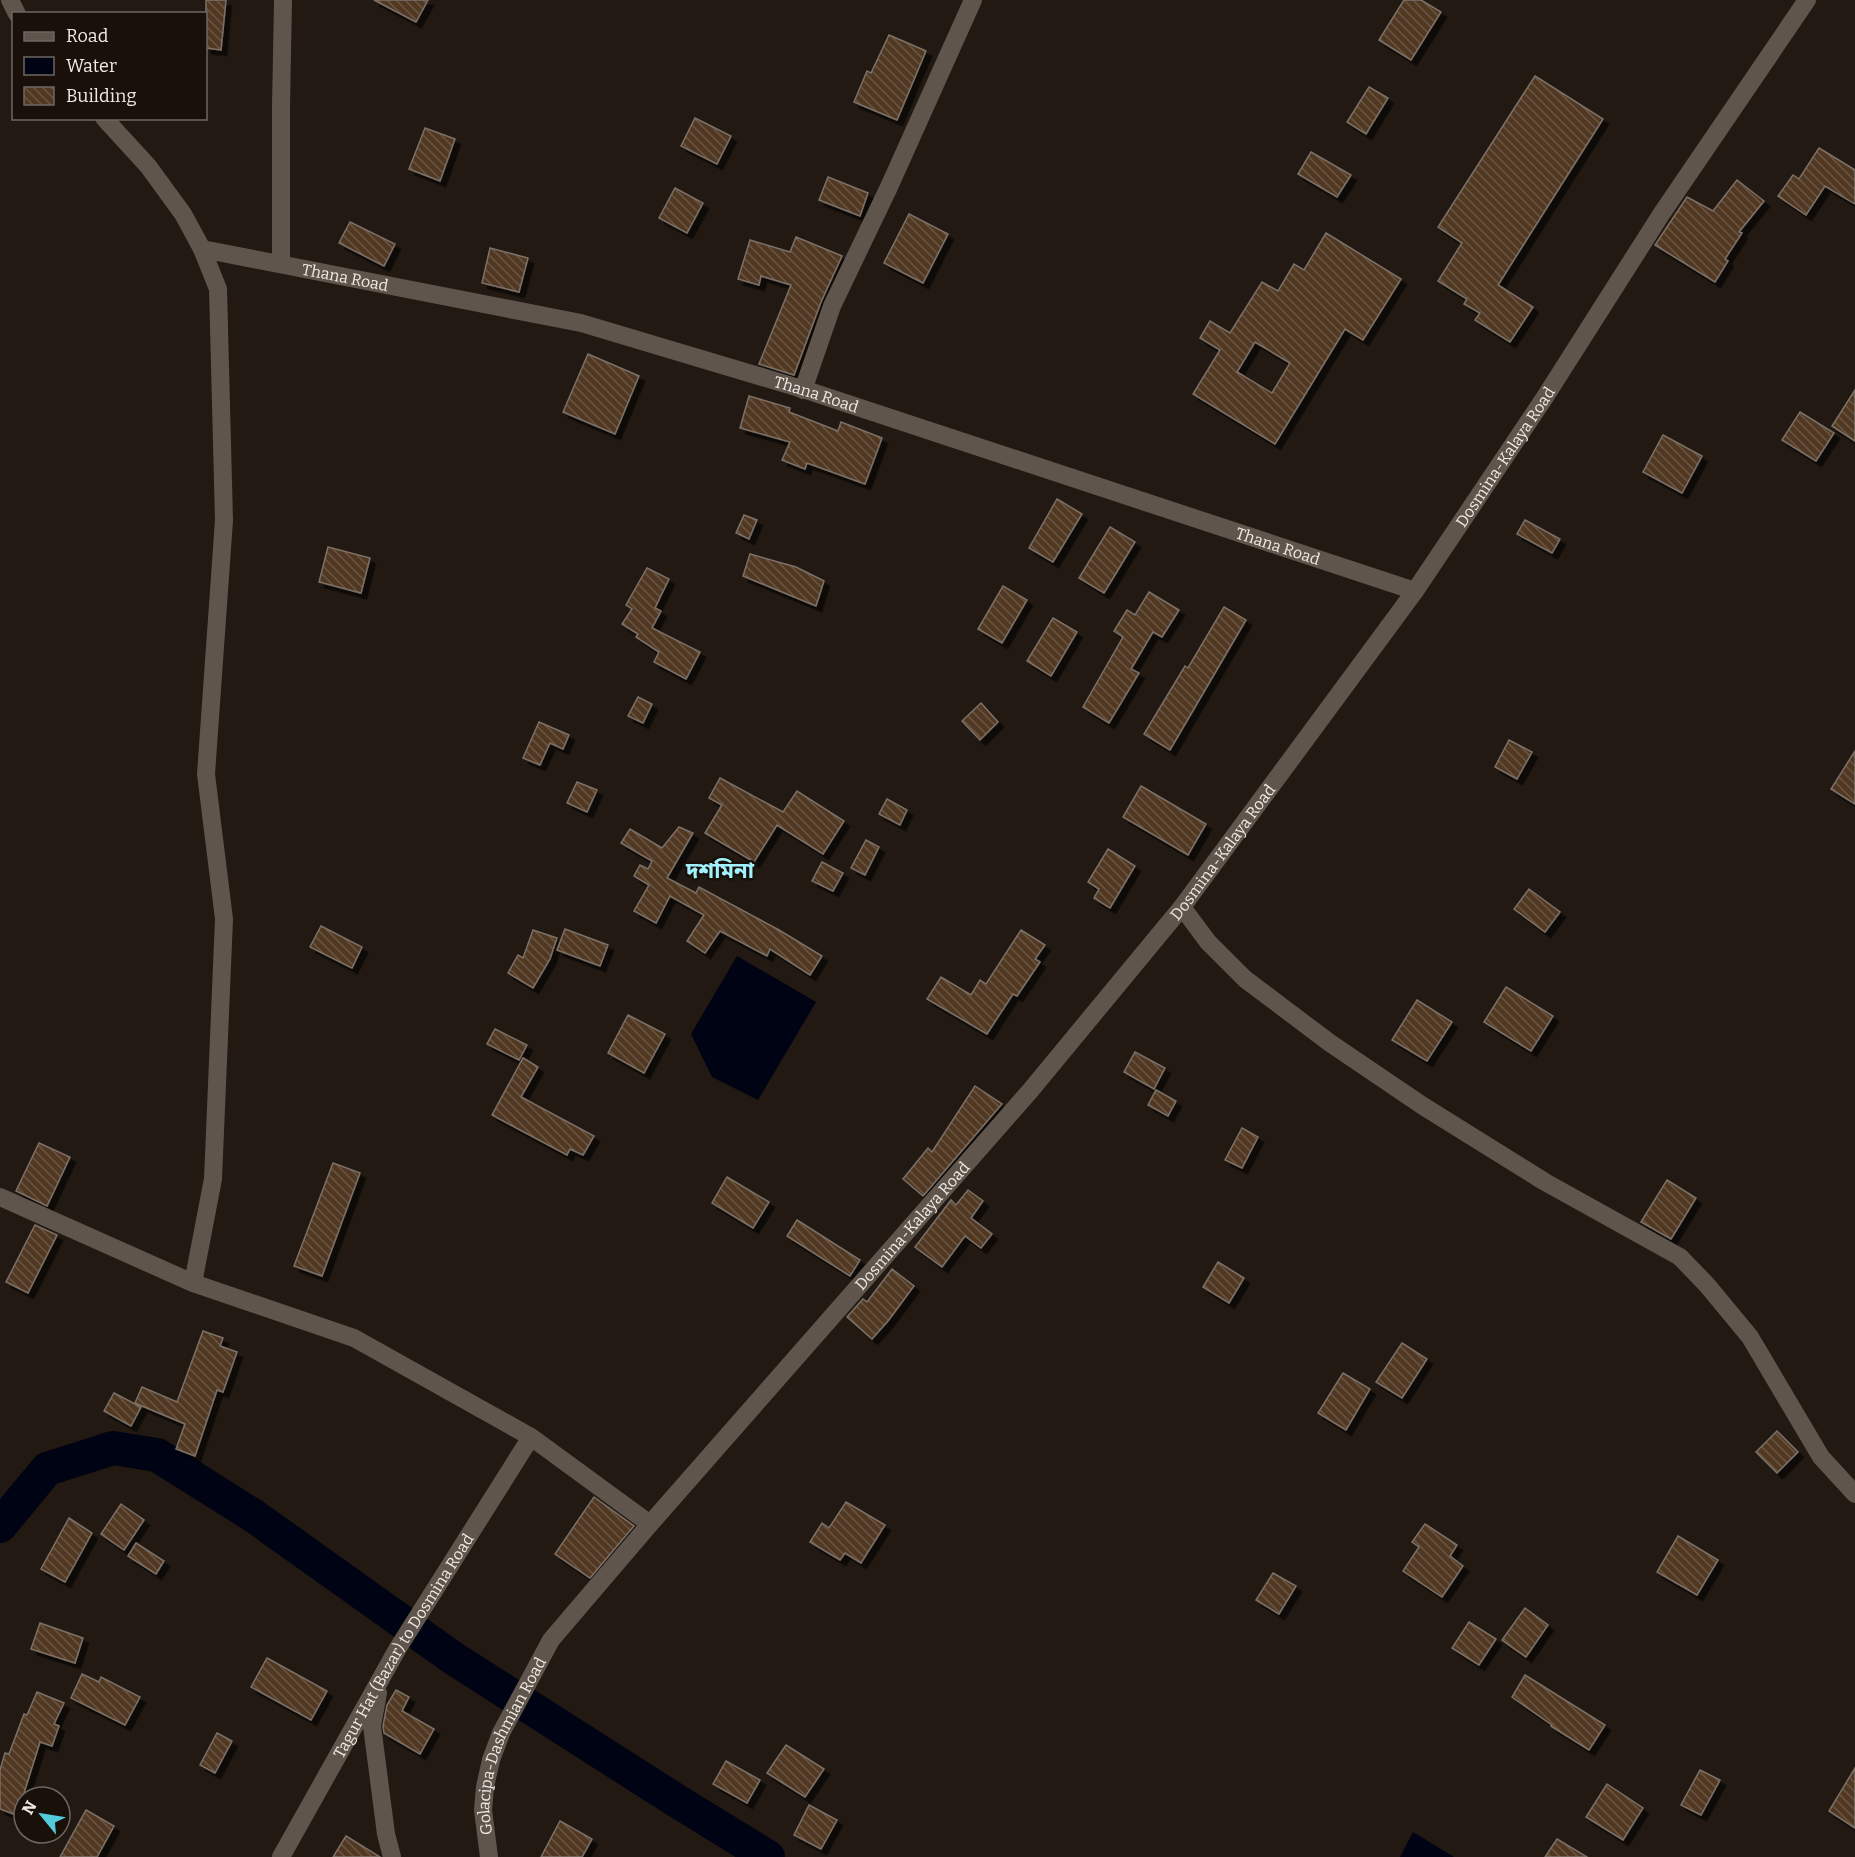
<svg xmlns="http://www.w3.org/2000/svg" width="1855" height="1857" font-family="Bitter,'Noto Sans Bengali',serif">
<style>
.water{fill:#000313}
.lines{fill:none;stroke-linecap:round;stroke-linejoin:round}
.river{stroke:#000313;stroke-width:34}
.building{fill:url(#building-back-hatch);stroke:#7c7168;stroke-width:1.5;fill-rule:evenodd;filter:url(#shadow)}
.street{stroke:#5f554c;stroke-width:18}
.secondary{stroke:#5f554c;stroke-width:18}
.labels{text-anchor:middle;stroke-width:5;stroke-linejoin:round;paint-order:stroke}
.street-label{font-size:16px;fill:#f0eae5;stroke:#181009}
.district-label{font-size:22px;font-weight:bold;fill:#a0f1fc;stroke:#181009}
</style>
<defs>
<pattern id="building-back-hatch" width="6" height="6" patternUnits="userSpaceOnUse" patternTransform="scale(1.5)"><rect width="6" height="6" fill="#513822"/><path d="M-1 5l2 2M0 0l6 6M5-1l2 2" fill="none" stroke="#6a5542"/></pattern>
<filter id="shadow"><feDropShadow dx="5.5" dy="5.5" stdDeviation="0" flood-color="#0009"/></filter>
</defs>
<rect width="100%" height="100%" fill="#211912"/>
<g class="water">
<path d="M737 956 816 1002 758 1100 712 1077 691 1034Z"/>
<path d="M1413 1832 1454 1857H1400Z"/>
</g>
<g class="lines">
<path class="river" d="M0 1526 47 1469 113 1448 157 1455 254 1516 453 1658 677 1801 768 1857"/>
</g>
<g class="building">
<path d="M206 0H226L221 50 206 48Z"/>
<path d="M374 0H428L416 22Z"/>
<path d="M1404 0H1421L1441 12 1411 60 1379 40Z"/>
<path d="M889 35 926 51 897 120 854 102 867 71 871 73Z"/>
<path d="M1535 76 1603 119 1498 285 1533 307 1510 342 1475 320 1480 313 1464 304 1467 299 1438 281 1462 243 1438 227Z"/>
<path d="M1369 87 1388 98 1366 134 1347 122Z"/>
<path d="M695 118 731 136 717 164 681 146Z"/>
<path d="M425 128 455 139 440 181 409 169Z"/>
<path d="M1819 148 1855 170V204L1825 186 1806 215 1778 196 1793 175 1799 179Z"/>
<path d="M1311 152 1351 175 1337 197 1298 174Z"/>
<path d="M828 177 868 193 860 216 819 200Z"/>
<path d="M1737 180 1764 201 1739 232 1742 233 1725 259 1728 261 1715 282 1655 245 1687 197 1713 211Z"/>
<path d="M675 188 703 203 687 233 659 218Z"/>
<path d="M909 214 948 234 923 283 884 263Z"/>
<path d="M350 222 395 244 384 266 339 243Z"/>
<path d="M1326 233 1401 279 1363 340 1345 329 1275 444 1193 394 1220 350 1200 338 1210 321 1230 333 1262 282 1278 291 1294 264 1304 270ZM1255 342 1290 363 1272 393 1237 372Z"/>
<path d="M796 237 842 256 821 302 794 375 759 364 791 285 761 276 759 285 738 279 750 240 790 252Z"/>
<path d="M490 248 528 258 519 292 482 283Z"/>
<path d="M588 354 639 376 615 434 563 412Z"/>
<path d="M1855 390V441L1832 426Z"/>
<path d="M749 396 790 408 789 412 838 431 841 422 882 438 865 484 807 463 805 469 782 460 790 442 740 428Z"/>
<path d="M1800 412 1834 433 1816 461 1782 440Z"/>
<path d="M1663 435 1702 456 1682 493 1643 472Z"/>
<path d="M1057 499 1082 514 1053 562 1029 548Z"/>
<path d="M744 515 757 520 749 539 736 533Z"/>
<path d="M1525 520 1560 539 1552 553 1517 534Z"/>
<path d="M1110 527 1135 542 1104 593 1079 578Z"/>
<path d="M328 547 370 558 361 593 319 582Z"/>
<path d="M750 554 796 567 824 581 816 606 743 576Z"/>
<path d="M647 568 669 579 655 608 661 611 652 628 700 652 686 679 654 662 659 652 636 637 638 634 622 624 632 609 626 605Z"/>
<path d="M1003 586 1027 600 1002 643 978 629Z"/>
<path d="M1149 592 1179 610 1162 637 1153 632 1131 669 1139 673 1109 723 1083 707 1123 637 1114 631 1127 610 1135 615Z"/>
<path d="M1224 607 1246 620 1170 750 1144 734 1185 666 1188 668Z"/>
<path d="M1053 618 1077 632 1051 676 1027 661Z"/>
<path d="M638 697 652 704 643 723 628 716Z"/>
<path d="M981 703 998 722 980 740 962 721Z"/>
<path d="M539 722 569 735 563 749 550 743 540 765 523 758Z"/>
<path d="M1509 740 1532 752 1517 779 1495 767Z"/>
<path d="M1855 751V804L1831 789Z"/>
<path d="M720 778 783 812 797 791 844 821 823 854 777 825 754 862 705 833 722 805 709 798Z"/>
<path d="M577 782 597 790 587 812 567 803Z"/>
<path d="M1141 786 1206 824 1188 855 1123 817Z"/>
<path d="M887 799 907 810 900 825 879 814Z"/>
<path d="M679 827 693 833 667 878 696 893 699 887 779 930 822 956 810 975 770 949 767 956 720 931 705 953 687 941 704 915 670 896 656 923 634 911 649 885 634 876 640 865 648 869 652 861 621 843 630 829 662 848Z"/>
<path d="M866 840 879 847 865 875 851 868Z"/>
<path d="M1108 849 1135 866 1110 908 1094 898 1099 889 1088 882Z"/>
<path d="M822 862 843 873 833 891 812 881Z"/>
<path d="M1529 889 1560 912 1545 932 1514 909Z"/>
<path d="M321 926 362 947 352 968 310 947Z"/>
<path d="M565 929 608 945 600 966 557 950Z"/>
<path d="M533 930 557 938 550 959 533 988 508 973 518 955 523 958Z"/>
<path d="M1021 930 1045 945 1035 959 1040 962 1017 996 1013 994 987 1034 927 999 941 977 971 995 980 980 986 984Z"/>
<path d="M1506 987 1553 1016 1531 1051 1484 1022Z"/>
<path d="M1417 1000 1452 1022 1427 1061 1392 1040Z"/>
<path d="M628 1015 665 1034 644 1073 608 1053Z"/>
<path d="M495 1029 527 1045 519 1060 487 1044Z"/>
<path d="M1135 1052 1165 1068 1154 1089 1124 1072Z"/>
<path d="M523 1058 538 1067 521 1097 594 1136 583 1155 570 1149 567 1155 492 1115Z"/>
<path d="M975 1086 1002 1104 923 1196 903 1179 928 1148 932 1152Z"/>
<path d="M1156 1090 1176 1101 1168 1116 1148 1105Z"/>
<path d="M1242 1128 1258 1137 1242 1168 1225 1160Z"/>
<path d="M39 1143 70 1157 47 1206 16 1191Z"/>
<path d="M333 1163 360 1173 322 1276 294 1266Z"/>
<path d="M727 1177 769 1202 753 1228 712 1203Z"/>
<path d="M1667 1180 1696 1198 1671 1239 1641 1222Z"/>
<path d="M968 1190 983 1201 971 1218 992 1234 981 1248 965 1236 942 1267 915 1247 951 1200 956 1205Z"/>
<path d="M797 1220 860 1260 850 1276 787 1236Z"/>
<path d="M35 1225 57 1235 28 1293 6 1282Z"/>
<path d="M1218 1262 1244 1278 1229 1303 1203 1287Z"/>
<path d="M892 1269 914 1286 888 1321 872 1339 847 1317 863 1299 867 1302Z"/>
<path d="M203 1331 223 1338 220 1346 237 1352 223 1392 217 1390 195 1456 176 1449 185 1424 135 1403 142 1387 177 1402Z"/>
<path d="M1402 1343 1427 1359 1402 1398 1376 1382Z"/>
<path d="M1343 1373 1370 1389 1346 1430 1318 1413Z"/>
<path d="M114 1393 141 1407 131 1426 104 1411Z"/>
<path d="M1777 1431 1798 1452 1777 1473 1756 1452Z"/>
<path d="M594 1497 634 1526 590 1578 555 1554Z"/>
<path d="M846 1502 885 1525 861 1563 845 1553 840 1560 810 1542 822 1523 829 1528Z"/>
<path d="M121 1504 144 1520 124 1550 101 1534Z"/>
<path d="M69 1518 92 1533 65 1582 41 1569Z"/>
<path d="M1425 1524 1457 1545 1450 1556 1463 1566 1442 1597 1403 1571 1419 1547 1412 1542Z"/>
<path d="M1678 1536 1718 1560 1697 1595 1657 1572Z"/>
<path d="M136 1543 164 1561 156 1574 128 1556Z"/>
<path d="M1273 1573 1296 1586 1279 1614 1256 1600Z"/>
<path d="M1525 1608 1548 1625 1526 1657 1502 1640Z"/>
<path d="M1469 1622 1496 1639 1479 1665 1452 1648Z"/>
<path d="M40 1623 83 1638 75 1663 31 1649Z"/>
<path d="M267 1658 327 1691 311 1720 251 1687Z"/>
<path d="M82 1674 99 1682 101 1677 140 1697 125 1725 71 1698Z"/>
<path d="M1525 1675 1605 1725 1589 1750 1551 1726 1552 1725 1512 1697Z"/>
<path d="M396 1690 409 1697 402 1711 434 1729 420 1754 384 1733 383 1726 387 1705Z"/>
<path d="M37 1692 64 1703 54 1724 59 1726 52 1746 40 1742 24 1793V1818L0 1809V1770L5 1753 9 1754 24 1714 27 1715Z"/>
<path d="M217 1733 232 1741 215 1773 200 1765Z"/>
<path d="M786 1745 824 1769 805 1797 767 1773Z"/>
<path d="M726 1761 760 1780 747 1803 713 1784Z"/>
<path d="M1855 1768V1828L1829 1811Z"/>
<path d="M1700 1770 1720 1780 1701 1815 1681 1805Z"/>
<path d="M1607 1784 1643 1808 1623 1840 1586 1817Z"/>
<path d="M809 1805 837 1820 821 1849 794 1835Z"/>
<path d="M86 1810 114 1826 97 1857H60Z"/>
<path d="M560 1821 592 1839 582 1857H541Z"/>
<path d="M346 1836 380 1857H333Z"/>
<path d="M1557 1839 1587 1857H1545Z"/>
</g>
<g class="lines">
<g class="street">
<path d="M10 0 17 14"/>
<path d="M104 118 148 166 183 214 202 249 218 289 224 520 206 774 224 919 213 1179 193 1283"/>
<path id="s1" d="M202 249 581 323 809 391 1415 591"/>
<path d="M281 264V106L283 0"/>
<path d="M803 390 832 306 889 187 973 0"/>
<path d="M1182 907 1208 942 1245 979 1330 1043 1423 1106 1545 1182 1680 1257 1707 1285 1750 1337 1821 1457 1855 1494"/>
</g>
<g class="secondary">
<path d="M0 1197 193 1283 354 1338 531 1437 650 1524"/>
<path d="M378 1693 372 1726 386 1834 392 1857"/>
<path id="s2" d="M281 1857 398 1648 531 1437"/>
<path id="s3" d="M489 1857 483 1810 485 1787 491 1760 501 1733 551 1640 650 1524 1030 1091 1182 907 1415 591 1545 397 1662 213 1807 0"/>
</g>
</g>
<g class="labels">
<g class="street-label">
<text dy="6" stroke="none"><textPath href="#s1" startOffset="146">Thana Road</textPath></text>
<text dy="6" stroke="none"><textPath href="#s1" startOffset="632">Thana Road</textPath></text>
<text dy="6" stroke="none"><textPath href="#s3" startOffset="1754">Dosmina-Kalaya Road</textPath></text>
<text dy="6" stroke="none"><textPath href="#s1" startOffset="1118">Thana Road</textPath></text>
<text dy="6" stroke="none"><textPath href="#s3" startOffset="1268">Dosmina-Kalaya Road</textPath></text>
<text dy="6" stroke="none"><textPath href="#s3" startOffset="782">Dosmina-Kalaya Road</textPath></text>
<text dy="6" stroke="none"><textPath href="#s2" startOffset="244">Tagur Hat (Bazar) to Dosmina Road</textPath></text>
<text dy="6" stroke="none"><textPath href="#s3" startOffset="117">Golacipa-Dashmian Road</textPath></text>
</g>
<g class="district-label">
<text x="720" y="878">দশমিনা</text>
</g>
</g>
<rect x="12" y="12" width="195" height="108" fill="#181009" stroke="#6e6761" stroke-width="1.5"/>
<rect x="24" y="32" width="30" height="9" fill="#5f554c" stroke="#6e6761" stroke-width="1.5"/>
<text x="66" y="42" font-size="18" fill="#f0eae5">Road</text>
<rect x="24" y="57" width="30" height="18" fill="#000313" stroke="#6e6761" stroke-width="1.5"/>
<text x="66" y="72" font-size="18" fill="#f0eae5">Water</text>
<rect x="24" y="87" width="30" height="18" fill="url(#building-back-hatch)" stroke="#6e6761" stroke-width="1.5"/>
<text x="66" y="102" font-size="18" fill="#f0eae5">Building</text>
<g transform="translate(42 1815) rotate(300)"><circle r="28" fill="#181009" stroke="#6e6761" stroke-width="1.5"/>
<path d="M0-4.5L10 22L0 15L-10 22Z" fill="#53cbda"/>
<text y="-9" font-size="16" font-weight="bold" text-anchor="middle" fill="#f0eae5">N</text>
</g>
</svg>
